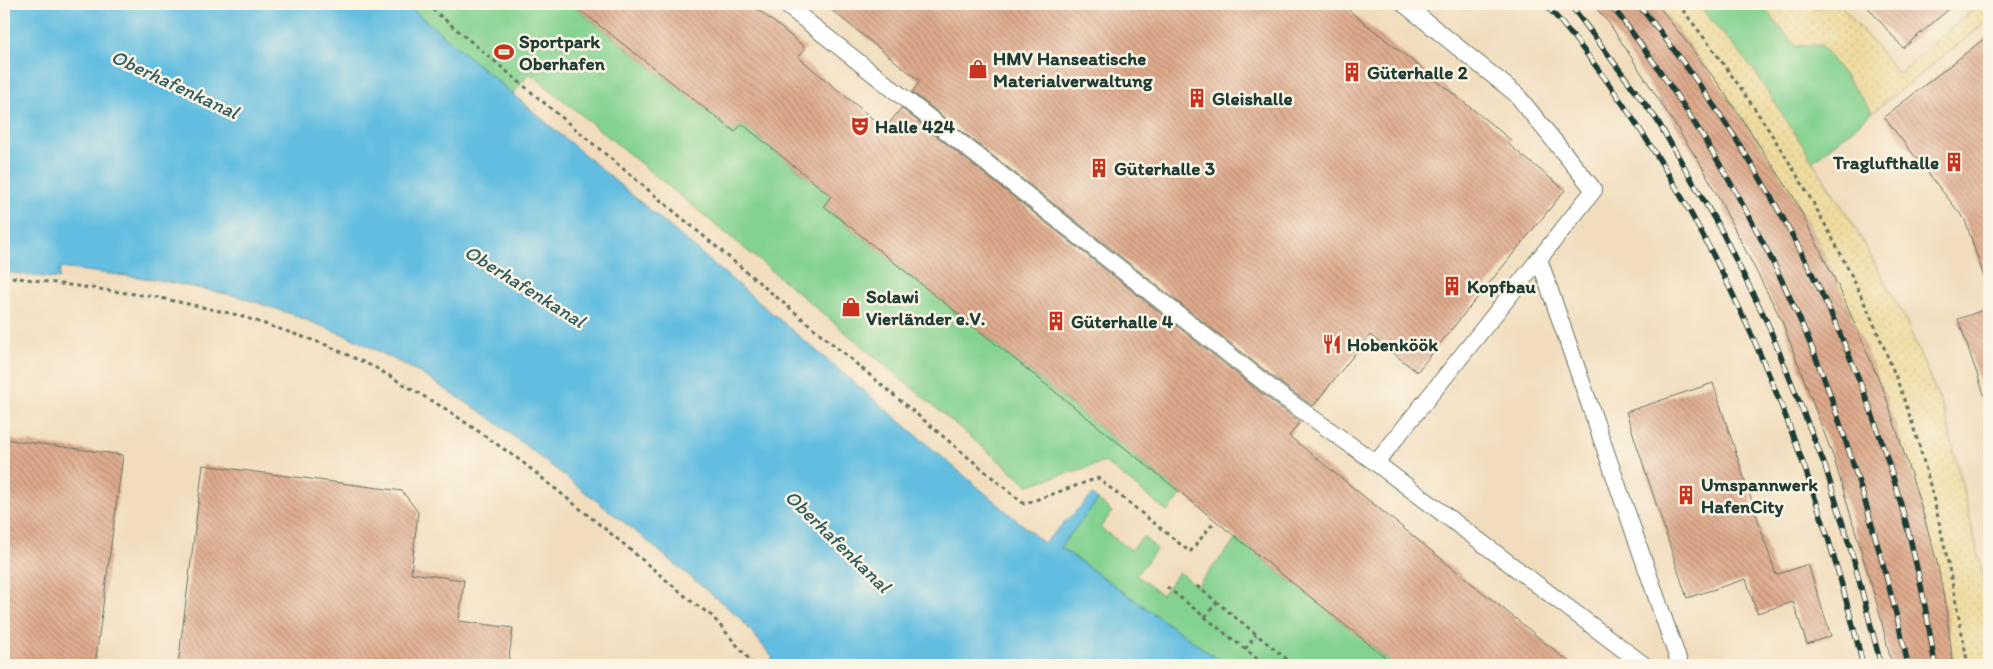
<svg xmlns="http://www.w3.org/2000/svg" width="1993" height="669" font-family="Itim,sans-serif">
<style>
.grass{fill:#84d290;stroke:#528862}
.sand{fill:url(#sand-dots);stroke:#868c69}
.water{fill:#62bde0;stroke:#407d8a}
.building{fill:url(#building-back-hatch)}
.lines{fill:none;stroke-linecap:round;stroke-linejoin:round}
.lane-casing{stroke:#687564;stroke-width:18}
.path{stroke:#687564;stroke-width:3;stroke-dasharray:4 4;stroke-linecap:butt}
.lane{stroke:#fff;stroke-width:16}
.rail-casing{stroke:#1f3d34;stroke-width:5.5}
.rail{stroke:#fcf5e5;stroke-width:4;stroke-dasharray:11;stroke-linecap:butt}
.labels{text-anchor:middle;stroke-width:5;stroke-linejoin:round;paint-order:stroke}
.poi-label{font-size:19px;font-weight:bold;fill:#1f3d34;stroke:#fcf5e5;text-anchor:start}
.water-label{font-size:20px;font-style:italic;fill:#305d5f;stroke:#fcf5e5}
</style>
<defs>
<pattern id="sand-dots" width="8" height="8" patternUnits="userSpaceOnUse" patternTransform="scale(1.25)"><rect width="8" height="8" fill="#eeda9e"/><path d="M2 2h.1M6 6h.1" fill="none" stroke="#ccbc89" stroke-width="1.8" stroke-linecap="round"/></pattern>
<pattern id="building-back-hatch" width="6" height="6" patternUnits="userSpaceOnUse" patternTransform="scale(1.25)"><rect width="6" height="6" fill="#dfaa8c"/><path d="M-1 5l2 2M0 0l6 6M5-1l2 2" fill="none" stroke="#b48c73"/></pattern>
</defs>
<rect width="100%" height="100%" fill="#fcf5e5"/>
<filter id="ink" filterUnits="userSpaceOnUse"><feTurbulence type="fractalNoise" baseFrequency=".02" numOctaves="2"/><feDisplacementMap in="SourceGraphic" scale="10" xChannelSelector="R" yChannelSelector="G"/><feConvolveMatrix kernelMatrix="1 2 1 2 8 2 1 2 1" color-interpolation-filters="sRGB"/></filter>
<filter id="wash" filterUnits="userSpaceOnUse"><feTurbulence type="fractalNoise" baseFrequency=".0096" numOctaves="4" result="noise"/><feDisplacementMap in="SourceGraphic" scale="20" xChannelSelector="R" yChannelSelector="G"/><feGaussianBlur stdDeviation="1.12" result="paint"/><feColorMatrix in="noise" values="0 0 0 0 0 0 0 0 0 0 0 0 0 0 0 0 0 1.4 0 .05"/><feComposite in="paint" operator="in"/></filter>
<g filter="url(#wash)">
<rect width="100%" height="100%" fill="#f1ddbd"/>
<g class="grass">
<path d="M406 4H571L735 133 742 124 831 196 824 206 1182 494 1168 512 1105 462 1028 485 771 270 530 73 513 94Z"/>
<path d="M1697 4H1761L1795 46 1821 45 1873 112 1812 162 1753 69Z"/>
<path d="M1098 500 1112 512 1100 528 1131 550 1143 537 1157 549 1136 575 1162 595 1179 572 1197 586 1237 538 1395 665H1226L1060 547Z"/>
</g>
<g class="sand">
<path d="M1657 4H1697L1753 69 1852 222 1904 316 1945 413 1989 600V665H1953C1940 549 1904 438 1858 332 1839 286 1818 238 1792 195 1752 128 1705 65 1657 4Z"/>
<path d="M1761 4H1810L1815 8 1840 4 1899 74 1979 4H1989V20L1873 112 1821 45 1795 46Z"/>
</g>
<path class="water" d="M4 4H406L1044 543 1092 495 1098 500 1060 547 1226 665H765L773 658 739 617 630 527 486 415 415 370 352 338 291 314 237 296 153 279 60 268 59 279 4 272Z"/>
<g id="blocks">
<g class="building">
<path d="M572 4H751L806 48 798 57 885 129 901 108 1274 403 1300 422 1289 436 1573 665H1395L824 206 831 196 742 124 735 132Z"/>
<path d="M824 4H1341L1511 140 1508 144 1565 190 1417 372 1370 335 1313 406 1286 387 912 92 920 81Z"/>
<path d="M1592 4H1657L1717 82 1793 196 1840 290 1885 394 1921 506 1938 566 1947 616 1953 665H1892L1879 611 1834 459 1782 321 1703 168 1609 23Z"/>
<path d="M1865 4H1955L1903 48Z"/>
<path d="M1989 35V280H1985L1965 220 1884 117Z"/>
<path d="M1989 308V397H1985L1958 319Z"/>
<path d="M1713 383 1776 575 1808 564 1831 636 1807 644 1793 602 1757 613 1746 579 1687 598 1626 412Z"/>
<path d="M4 439 123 455 95 665H4Z"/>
<path d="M203 465 402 491 418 512 411 573 464 580 459 621 513 628 508 665H178Z"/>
</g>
</g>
</g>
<g filter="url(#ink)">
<use href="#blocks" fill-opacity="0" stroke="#687564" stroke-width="1"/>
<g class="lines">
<defs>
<g id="lane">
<path d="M785 4 1280 395 1376 463 1644 665"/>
<path d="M1539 259 1680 665"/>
<path d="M1376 463 1594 190 1516 94 1404 4"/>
</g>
</defs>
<use href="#lane" class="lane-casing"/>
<g class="path">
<path d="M426 4 1024 504 1098 478 1190 552 1215 521"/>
<path d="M1678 4C1766 115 1841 237 1893 370 1931 465 1949 566 1968 665"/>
<path d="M4 276 156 297 238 315 324 344 376 368 449 411 521 461 620 541 691 601 712 616 754 665"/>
<path d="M1197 586 1294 665"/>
<path d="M1167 587 1265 665"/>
<path d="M1205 617 1216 603"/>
<path d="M1245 649 1256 635"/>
</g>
<use href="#lane" class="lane"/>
<defs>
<g id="rail">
<path d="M1545 4C1588 51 1625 105 1659 159 1755 315 1820 488 1863 665"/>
<path d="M1570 4 1657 120 1722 232 1767 322 1825 466 1853 557 1881 665"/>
<path d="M1610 4C1697 113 1778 255 1827 386 1842 427 1854 468 1867 508 1882 560 1897 612 1908 665"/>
<path d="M1638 4C1793 194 1900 422 1935 665"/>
</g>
</defs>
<use href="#rail" class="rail-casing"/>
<use href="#rail" class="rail"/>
</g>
</g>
<defs>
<symbol id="stadium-bare" viewBox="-9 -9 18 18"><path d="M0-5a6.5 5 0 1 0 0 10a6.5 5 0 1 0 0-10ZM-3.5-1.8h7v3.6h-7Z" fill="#c8321e" stroke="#fcf5e5" stroke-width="2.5" paint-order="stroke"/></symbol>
<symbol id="shop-bare" viewBox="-9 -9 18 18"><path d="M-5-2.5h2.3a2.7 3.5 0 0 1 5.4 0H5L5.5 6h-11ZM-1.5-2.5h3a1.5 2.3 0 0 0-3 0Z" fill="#c8321e" stroke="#fcf5e5" stroke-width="2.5" paint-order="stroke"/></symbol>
<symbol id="building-bare" viewBox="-9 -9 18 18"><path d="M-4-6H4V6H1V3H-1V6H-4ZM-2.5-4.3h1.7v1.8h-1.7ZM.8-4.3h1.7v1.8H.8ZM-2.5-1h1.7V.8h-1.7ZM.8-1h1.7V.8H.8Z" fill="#c8321e" stroke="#fcf5e5" stroke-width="2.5" paint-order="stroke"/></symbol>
<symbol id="theatre-bare" viewBox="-9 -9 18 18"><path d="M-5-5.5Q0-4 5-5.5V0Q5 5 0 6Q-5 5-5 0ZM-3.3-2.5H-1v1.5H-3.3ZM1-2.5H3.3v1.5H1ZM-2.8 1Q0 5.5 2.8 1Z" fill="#c8321e" stroke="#fcf5e5" stroke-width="2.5" paint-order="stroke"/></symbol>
<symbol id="restaurant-bare" viewBox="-9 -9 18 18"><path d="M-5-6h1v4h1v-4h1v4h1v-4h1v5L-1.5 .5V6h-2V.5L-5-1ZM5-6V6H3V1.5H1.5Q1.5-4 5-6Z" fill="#c8321e" stroke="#fcf5e5" stroke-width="2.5" paint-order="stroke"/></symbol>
</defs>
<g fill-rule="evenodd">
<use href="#stadium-bare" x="490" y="38" width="28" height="28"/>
<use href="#shop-bare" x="964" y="55" width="28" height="28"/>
<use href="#building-bare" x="1338" y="58" width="28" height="28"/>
<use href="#building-bare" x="1183" y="84" width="28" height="28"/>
<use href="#theatre-bare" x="846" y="112" width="28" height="28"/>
<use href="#building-bare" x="1940" y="148" width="28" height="28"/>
<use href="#building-bare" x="1085" y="154" width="28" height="28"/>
<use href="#building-bare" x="1438" y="272" width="28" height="28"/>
<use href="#shop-bare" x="837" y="293" width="28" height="28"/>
<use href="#building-bare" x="1042" y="307" width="28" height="28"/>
<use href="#restaurant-bare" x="1318" y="330" width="28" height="28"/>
<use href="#building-bare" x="1672" y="481" width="28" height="28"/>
</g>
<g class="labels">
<g class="poi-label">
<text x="519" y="48">Sportpark<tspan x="519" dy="22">Oberhafen</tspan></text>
<text x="993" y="65">HMV Hanseatische<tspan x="993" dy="22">Materialverwaltung</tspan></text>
<text x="1367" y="79">Güterhalle 2</text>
<text x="1212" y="105">Gleishalle</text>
<text x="875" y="133">Halle 424</text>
<text x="1939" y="169" text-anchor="end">Traglufthalle</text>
<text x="1114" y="175">Güterhalle 3</text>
<text x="1467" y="293">Kopfbau</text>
<text x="866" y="303">Solawi<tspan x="866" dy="22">Vierländer e.V.</tspan></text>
<text x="1071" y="328">Güterhalle 4</text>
<text x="1347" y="351">Hobenköök</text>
<text x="1701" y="491">Umspannwerk<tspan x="1701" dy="22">HafenCity</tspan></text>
</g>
<g class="water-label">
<text transform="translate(175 84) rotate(25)" y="7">Oberhafenkanal</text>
<text transform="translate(525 286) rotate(32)" y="7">Oberhafenkanal</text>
<text transform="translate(838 541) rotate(44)" y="7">Oberhafenkanal</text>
</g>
</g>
<rect width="1993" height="669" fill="none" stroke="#fcf5e5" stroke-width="20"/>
</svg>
